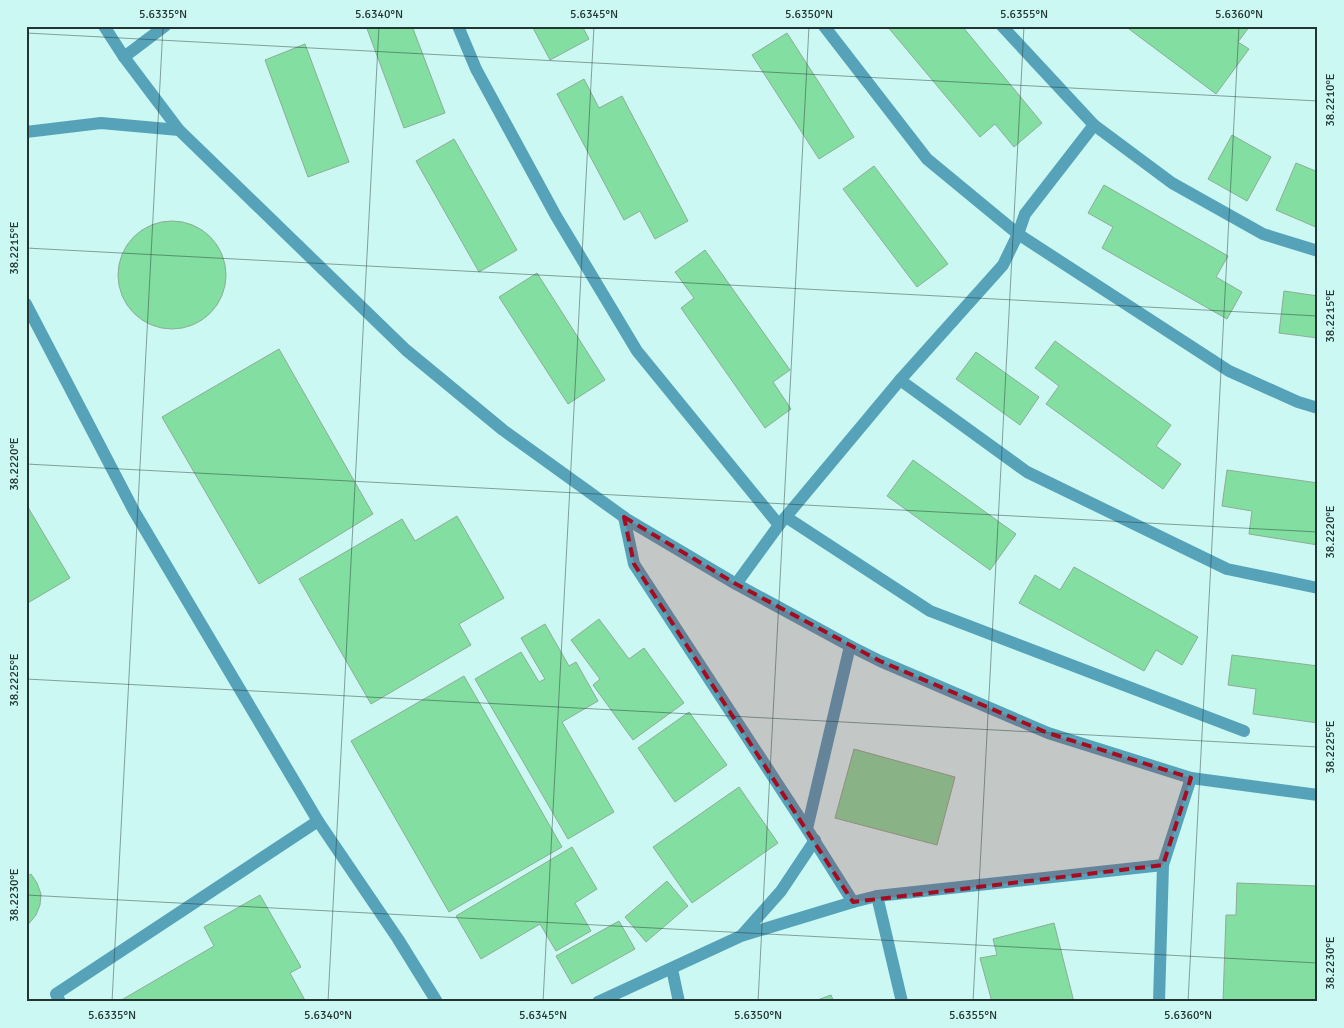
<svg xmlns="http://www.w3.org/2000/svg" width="1344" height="1028" font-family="Signika,sans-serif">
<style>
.building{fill:#82dea1;stroke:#8dad96}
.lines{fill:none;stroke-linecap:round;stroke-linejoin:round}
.minor{stroke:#56a3b9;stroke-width:12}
.marked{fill:#a50c20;fill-opacity:0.2;stroke:#a50c20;stroke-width:4;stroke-dasharray:10 6;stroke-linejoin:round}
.ticks{fill:none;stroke:#233532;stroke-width:1;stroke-opacity:0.45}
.neatline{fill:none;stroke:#233532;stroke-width:2}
.ticks-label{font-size:12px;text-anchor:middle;fill:#233532}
</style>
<rect width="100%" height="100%" fill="#cbf8f2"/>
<g class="building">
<path d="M366 26H412L445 113 404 128Z"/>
<path d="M532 26H582L589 39 550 60Z"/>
<path d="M887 26 929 28 962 26 1042 123 1014 147 995 124 980 137Z"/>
<path d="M1125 26H1250L1238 42 1249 49 1216 94Z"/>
<path d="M787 33 854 137 819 159 752 55Z"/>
<path d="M305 44 349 162 308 177 265 60Z"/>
<path d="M584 79 599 108 622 96 688 221 655 239 640 211 624 220 557 94Z"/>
<path d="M1232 135 1271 157 1247 201 1208 179Z"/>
<path d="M454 139 517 250 479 272 416 161Z"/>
<path d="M1296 163 1318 172V228L1276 210Z"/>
<path d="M874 166 948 264 917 287 843 189Z"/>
<path d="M1104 185 1228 256 1216 277 1242 292 1227 319 1102 248 1113 227 1088 213Z"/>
<circle cx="172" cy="275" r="54"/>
<path d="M705 250 790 370 773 382 791 409 765 428 681 308 694 298 675 272Z"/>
<path d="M537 273 605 380 568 404 499 297Z"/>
<path d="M1284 291 1318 296V338L1279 333Z"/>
<path d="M1055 341 1171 425 1156 446 1181 464 1163 489 1046 404 1059 386 1035 368Z"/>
<path d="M279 349 373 514 259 584 162 417Z"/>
<path d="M976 352 1039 397 1020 425 956 379Z"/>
<path d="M913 460 1016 534 990 570 887 496Z"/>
<path d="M1227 470 1318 483V545L1249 534 1252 511 1222 506Z"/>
<path d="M26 504 70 578 26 604Z"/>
<path d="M457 516 504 598 459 624 471 645 371 704 299 579 402 519 415 541Z"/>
<path d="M1074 567 1198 637 1182 665 1156 650 1144 671 1019 603 1035 575 1060 590Z"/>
<path d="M599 619 629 659 644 648 684 703 633 740 593 685 600 679 571 640Z"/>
<path d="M545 624 569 666 576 662 598 701 562 722 614 812 568 839 475 679 521 652 539 682 545 679 521 638Z"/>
<path d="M1232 655 1318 666V723L1253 714 1256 689 1228 685Z"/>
<path d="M464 676 562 847 449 912 351 741Z"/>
<path d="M689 712 727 765 675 802 638 748Z"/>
<path d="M854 749 955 777 937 845 835 818Z"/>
<path d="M739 787 778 843 692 903 653 847Z"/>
<path d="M572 847 597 889 575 903 591 931 556 951 540 924 481 959 456 916Z"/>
<path d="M31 874 37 883 41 894 40 905 36 915 26 927V877Z"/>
<path d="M667 881 688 906 646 942 625 917Z"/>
<path d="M1237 883 1318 886V1002H1223L1226 915H1236Z"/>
<path d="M260 895 301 967 290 973 306 1002H118L214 946 204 927Z"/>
<path d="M619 921 635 949 572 984 556 956Z"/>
<path d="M1054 923 1074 1002H992L980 958 997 955 993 939Z"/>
<path d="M831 995 834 1002H812Z"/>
</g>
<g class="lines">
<g class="minor">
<path d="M104 26 124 57 179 130 406 350 503 430 628 520 736 584 850 646 880 661 1048 733 1191 778 1318 795"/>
<path d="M458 26 476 69 556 216 637 351 779 525"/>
<path d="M824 26 927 159 1018 234 1229 371 1298 402 1318 408"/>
<path d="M1002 26 1094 125 1172 183 1263 234 1318 251"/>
<path d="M124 57 165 26"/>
<path d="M26 132 101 123 179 130"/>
<path d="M26 304 134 511 318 821 398 939 437 1002"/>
<path d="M900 380 1027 472 1227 569 1318 588"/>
<path d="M624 517 634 564 807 829"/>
<path d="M786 517 930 611 1244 731"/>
<path d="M736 584 779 525 900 380 1003 265 1018 234 1025 214 1094 125"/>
<path d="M850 646 807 829 853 902"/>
<path d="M877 896 902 1002"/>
<path d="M742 935 781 891 815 840"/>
<path d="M672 969 679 1002"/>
<path d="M60 1002 56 994 318 821"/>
<path d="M598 1002 741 936 853 902 877 896 1163 865"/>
<path d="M1159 1002 1163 865 1191 778"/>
</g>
</g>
<path class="marked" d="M624 517 736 584 880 661 1048 733 1191 778 1163 865 853 902 634 564Z"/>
<path class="ticks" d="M26 33 1318 101M26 248 1318 316M26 464 1318 532M26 679 1318 747M26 895 1318 963M112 1002 163 26M328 1002 379 26M543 1002 594 26M758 1002 809 26M973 1002 1024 26M1188 1002 1239 26"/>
<rect width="1344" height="1028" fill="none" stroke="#cbf8f2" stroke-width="55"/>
<rect x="28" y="28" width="1288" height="972" class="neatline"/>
<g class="ticks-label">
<text x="163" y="18">5.6335°N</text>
<text x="379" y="18">5.6340°N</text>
<text x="594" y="18">5.6345°N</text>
<text x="809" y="18">5.6350°N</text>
<text x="1024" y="18">5.6355°N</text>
<text x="1239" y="18">5.6360°N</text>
<text transform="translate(1330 100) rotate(-90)" y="4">38.2210°E</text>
<text transform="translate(14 248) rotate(-90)" y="4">38.2215°E</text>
<text transform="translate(1330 316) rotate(-90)" y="4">38.2215°E</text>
<text transform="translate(14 464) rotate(-90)" y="4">38.2220°E</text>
<text transform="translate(1330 532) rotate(-90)" y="4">38.2220°E</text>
<text transform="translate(14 680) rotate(-90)" y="4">38.2225°E</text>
<text transform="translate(1330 747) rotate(-90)" y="4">38.2225°E</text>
<text transform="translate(14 895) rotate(-90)" y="4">38.2230°E</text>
<text transform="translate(1330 963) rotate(-90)" y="4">38.2230°E</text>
<text x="112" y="1019">5.6335°N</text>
<text x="328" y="1019">5.6340°N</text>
<text x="543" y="1019">5.6345°N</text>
<text x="758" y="1019">5.6350°N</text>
<text x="973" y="1019">5.6355°N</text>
<text x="1188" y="1019">5.6360°N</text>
</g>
</svg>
